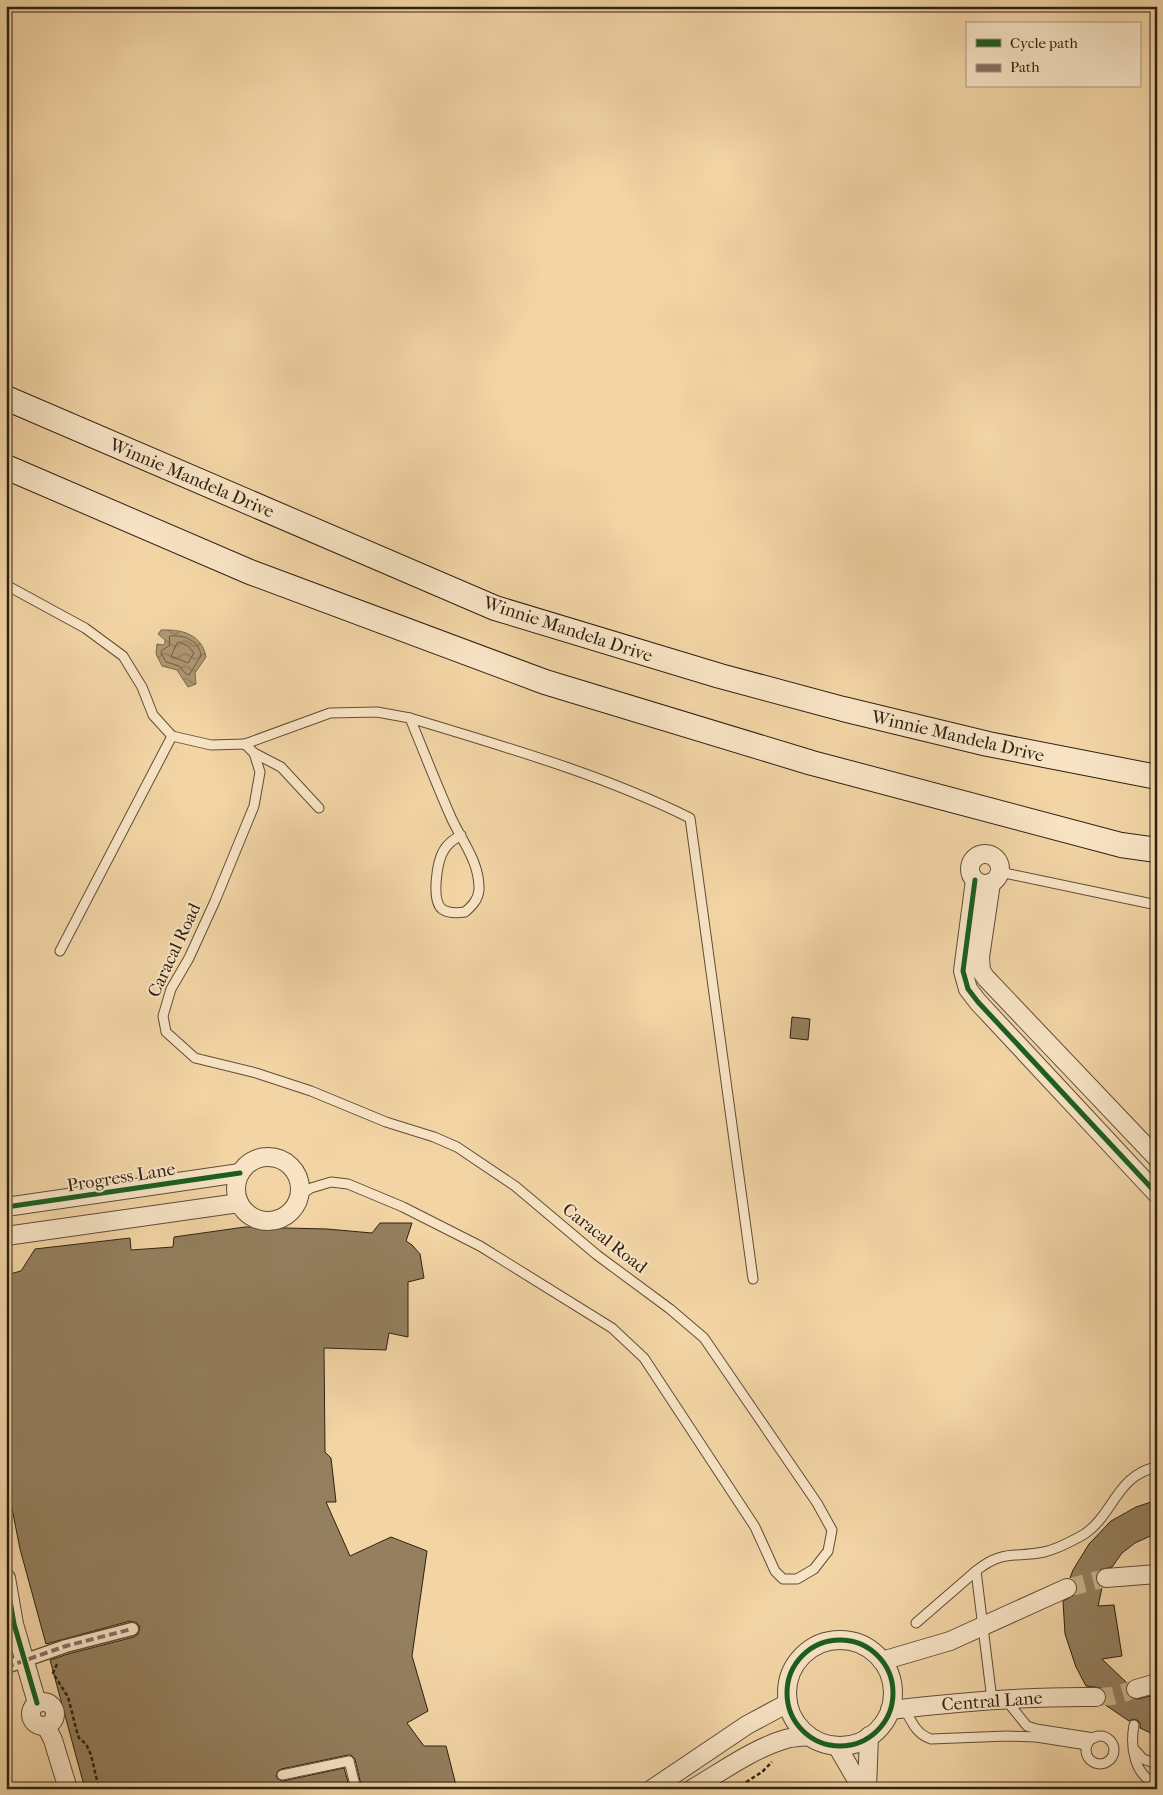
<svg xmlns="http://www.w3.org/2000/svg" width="1163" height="1795" font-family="'IM FELL French Canon',serif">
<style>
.water{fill:url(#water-waves);stroke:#7b684c}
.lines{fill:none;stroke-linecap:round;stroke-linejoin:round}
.shore{stroke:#6e5c42;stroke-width:1}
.building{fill:#947f5e;stroke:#2e2212}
.minor-tunnel{stroke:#cbb088;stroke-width:18;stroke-dasharray:18 9;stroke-linecap:butt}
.service-casing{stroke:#5f4e37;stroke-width:11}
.pedestrian-casing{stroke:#5f4e37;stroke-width:15}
.minor-casing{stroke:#5f4e37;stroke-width:20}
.secondary-casing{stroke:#2e2212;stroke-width:26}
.path{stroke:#2e2212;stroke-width:2.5;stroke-dasharray:4 2.5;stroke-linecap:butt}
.service{stroke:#f7e3c4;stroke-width:9}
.pedestrian{stroke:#f7e3c4;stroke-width:12}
.minor{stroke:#f7e3c4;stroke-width:18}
.secondary{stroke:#f7e3c4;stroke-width:24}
.quiet{stroke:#8d6e63;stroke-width:4;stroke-dasharray:8 4;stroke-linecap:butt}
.cycleway-casing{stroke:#f7e3c4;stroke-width:8}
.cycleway{stroke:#1b5e20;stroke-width:5}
.labels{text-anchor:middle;stroke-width:4;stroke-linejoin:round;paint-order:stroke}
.street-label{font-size:18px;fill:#2e2212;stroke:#f7e3c4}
</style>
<defs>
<pattern id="water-waves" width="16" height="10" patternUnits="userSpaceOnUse" patternTransform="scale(1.25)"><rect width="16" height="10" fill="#af9773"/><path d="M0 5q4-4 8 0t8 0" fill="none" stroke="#8f7b5d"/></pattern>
</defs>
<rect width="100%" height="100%" fill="#f2d4a5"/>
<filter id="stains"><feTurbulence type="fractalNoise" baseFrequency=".004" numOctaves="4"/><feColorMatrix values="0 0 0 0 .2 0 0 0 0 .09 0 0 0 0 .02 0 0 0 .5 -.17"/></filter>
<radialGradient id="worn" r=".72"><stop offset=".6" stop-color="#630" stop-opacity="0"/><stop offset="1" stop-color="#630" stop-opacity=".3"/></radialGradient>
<path class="water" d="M161 630C181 629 202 634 206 657L195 673 196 684 188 687 177 670 162 666 156 654 157 644 163 645 165 643V640L158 634Z"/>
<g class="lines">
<g class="shore">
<path d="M170 636C183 634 200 641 201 656L189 675 186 674 179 666 166 662 161 653 162 650 169 646Z"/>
<path d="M179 642 188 646 194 653 188 663 171 656 177 643Z"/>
</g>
</g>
<g class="building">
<path d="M792 1017 810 1019 808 1040 790 1038Z"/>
<path d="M380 1223H412L406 1241 412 1245 420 1254 424 1278 408 1282V1337L389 1333 386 1350 324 1348 325 1452 331 1458 336 1502H326L350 1556 391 1537 427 1551 412 1656 428 1711 407 1723 424 1746H446L457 1789H362L355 1759 351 1755H348L281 1769 278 1771 276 1776 278 1779 283 1781 344 1768 350 1789H85L50 1660 68 1654 134 1637 138 1634 140 1627 137 1623 130 1621 46 1644 20 1549 6 1478V1275L21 1271 35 1249 130 1238 131 1250 173 1247 174 1237 245 1227 327 1229 372 1233Z"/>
<path d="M1157 1500V1533L1135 1543 1122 1553 1112 1567 1100 1570 1095 1578 1098 1584 1102 1588 1098 1606 1114 1605 1122 1656 1102 1659 1127 1683 1126 1691 1129 1697 1138 1699 1150 1696 1157 1699V1736L1140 1728V1723L1137 1720 1132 1719 1129 1721 1104 1704 1107 1697 1102 1688 1086 1686 1076 1667 1065 1634 1063 1601 1076 1594 1077 1584 1070 1578 1073 1570 1089 1544 1111 1521 1136 1507Z"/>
</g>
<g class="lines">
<g class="minor-tunnel">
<path d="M1067 1588 1106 1578"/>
<path d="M1096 1697 1113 1696 1136 1689"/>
</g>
<defs>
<g id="service">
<path d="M6 585 85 628 123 656 142 687 153 715 172 736 211 745 245 744 254 753 260 772 254 806 215 901 189 958 171 989 163 1016 166 1032 195 1058 256 1073 311 1091 386 1122 434 1137 457 1147 515 1186 597 1255 670 1309 704 1338 817 1503 832 1530 828 1551 814 1569 797 1579H783L775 1571 755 1527 644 1358 612 1328 480 1246 403 1207 348 1184 331 1182 311 1188 299 1196"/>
<path d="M410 718C505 747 601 774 690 818L753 1279"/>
<path d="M245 744 330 713 377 712 410 718C423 750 436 783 450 815 460 839 480 861 479 890 478 900 472 906 465 912 458 913 449 914 442 909 431 900 437 861 444 850 448 843 454 839 461 835"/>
<path d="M254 753 281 767 319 808"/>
<path d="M1000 872 1157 905"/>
<path d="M60 951 172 736"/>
<path d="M916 1623 976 1571"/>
<path d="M992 1700 976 1571C1003 1549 1015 1558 1044 1552 1058 1549 1070 1542 1083 1535 1114 1515 1116 1475 1157 1467"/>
<path d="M1006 1700 1027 1726 1036 1729 1094 1738"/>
<path d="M904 1708C912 1722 916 1734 931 1739L1007 1736 1036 1737 1087 1745"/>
<path d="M1134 1725C1130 1746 1134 1776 1157 1784"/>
<circle cx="1100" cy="1750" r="14"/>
<path d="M1135 1750 1143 1759 1157 1764"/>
<path d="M282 1775 349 1761 356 1789"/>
<path d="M1001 1789H1004"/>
</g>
<path id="pedestrian" d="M6 1667 66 1646 132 1629"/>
<g id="minor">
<circle cx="985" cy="869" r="15"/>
<path d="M975 880 963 971 968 989 978 1002 1157 1194"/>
<path d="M991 883 980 957 981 971 986 978 1157 1158"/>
<circle cx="268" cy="1189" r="32"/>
<path d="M6 1207 240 1173"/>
<path d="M6 1236 239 1203"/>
<path d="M6 1578 14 1624 37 1703"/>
<path d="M1106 1578 1157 1574"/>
<circle cx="840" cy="1693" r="53"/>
<path d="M882 1661 950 1641 1067 1588"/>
<path d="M1136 1689 1157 1683"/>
<circle cx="43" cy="1714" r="12"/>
<path d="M890 1710C958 1702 1027 1696 1096 1697"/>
<path d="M46 1726 53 1740 68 1789"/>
<path d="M837 1746 862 1789"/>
<path d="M652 1789 747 1725 788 1703"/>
<path d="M692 1789C721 1772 754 1748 786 1739 793 1737 802 1737 809 1736"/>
<path d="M867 1789 869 1736"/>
</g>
<g id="secondary">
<path d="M6 398 495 608 720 676 843 709 988 744 1157 777"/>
<path d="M6 467 250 572 545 682 812 763 1121 845 1157 850"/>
</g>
</defs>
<use href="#service" class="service-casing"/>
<use href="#pedestrian" class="pedestrian-casing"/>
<use href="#minor" class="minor-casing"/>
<use href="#secondary" class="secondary-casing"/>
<g class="path">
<path d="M57 1664 53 1673 68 1697 77 1732 79 1738 86 1744 91 1755 99 1789"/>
<path d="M735 1789 762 1772 772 1762"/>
</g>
<use href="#service" class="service"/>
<use href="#pedestrian" class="pedestrian"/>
<use href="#minor" class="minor"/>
<use href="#secondary" class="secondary"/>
<path class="quiet" d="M6 1667 66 1646 132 1629"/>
<defs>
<g id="cycleway">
<path d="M975 880 963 971 968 989 978 1002 1157 1194"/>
<path d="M6 1207 240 1173"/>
<path d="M6 1578 14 1624 37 1703"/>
<circle cx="840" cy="1693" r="53"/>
</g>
</defs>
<use href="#cycleway" class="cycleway-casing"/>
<use href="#cycleway" class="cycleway"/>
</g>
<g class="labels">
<g class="street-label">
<text transform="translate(192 478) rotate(23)" y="6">Winnie Mandela Drive</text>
<text transform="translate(568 629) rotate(18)" y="6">Winnie Mandela Drive</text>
<text transform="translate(958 736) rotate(13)" y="6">Winnie Mandela Drive</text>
<text transform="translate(174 950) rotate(-65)" y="6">Caracal Road</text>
<text transform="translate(121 1177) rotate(-9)" y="6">Progress Lane</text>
<text transform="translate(605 1238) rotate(38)" y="6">Caracal Road</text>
<text transform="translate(992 1701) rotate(-4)" y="6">Central Lane</text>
</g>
</g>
<rect width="1163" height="1795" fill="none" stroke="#f2d4a5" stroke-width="25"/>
<rect x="8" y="8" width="1148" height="1780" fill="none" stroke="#2e2212" stroke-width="2.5"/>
<rect x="12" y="12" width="1138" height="1770" fill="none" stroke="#2e2212"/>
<rect x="966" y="22" width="175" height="65" fill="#f7e3c4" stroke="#a7967d"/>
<rect x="976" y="39" width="25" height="8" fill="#1b5e20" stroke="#a7967d"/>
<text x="1010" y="48" font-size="15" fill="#2e2212">Cycle path</text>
<rect x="976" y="64" width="25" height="8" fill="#8d6e63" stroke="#a7967d"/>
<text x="1010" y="72" font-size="15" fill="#2e2212">Path</text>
<rect width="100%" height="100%" filter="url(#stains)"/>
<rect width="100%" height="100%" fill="url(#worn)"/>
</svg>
